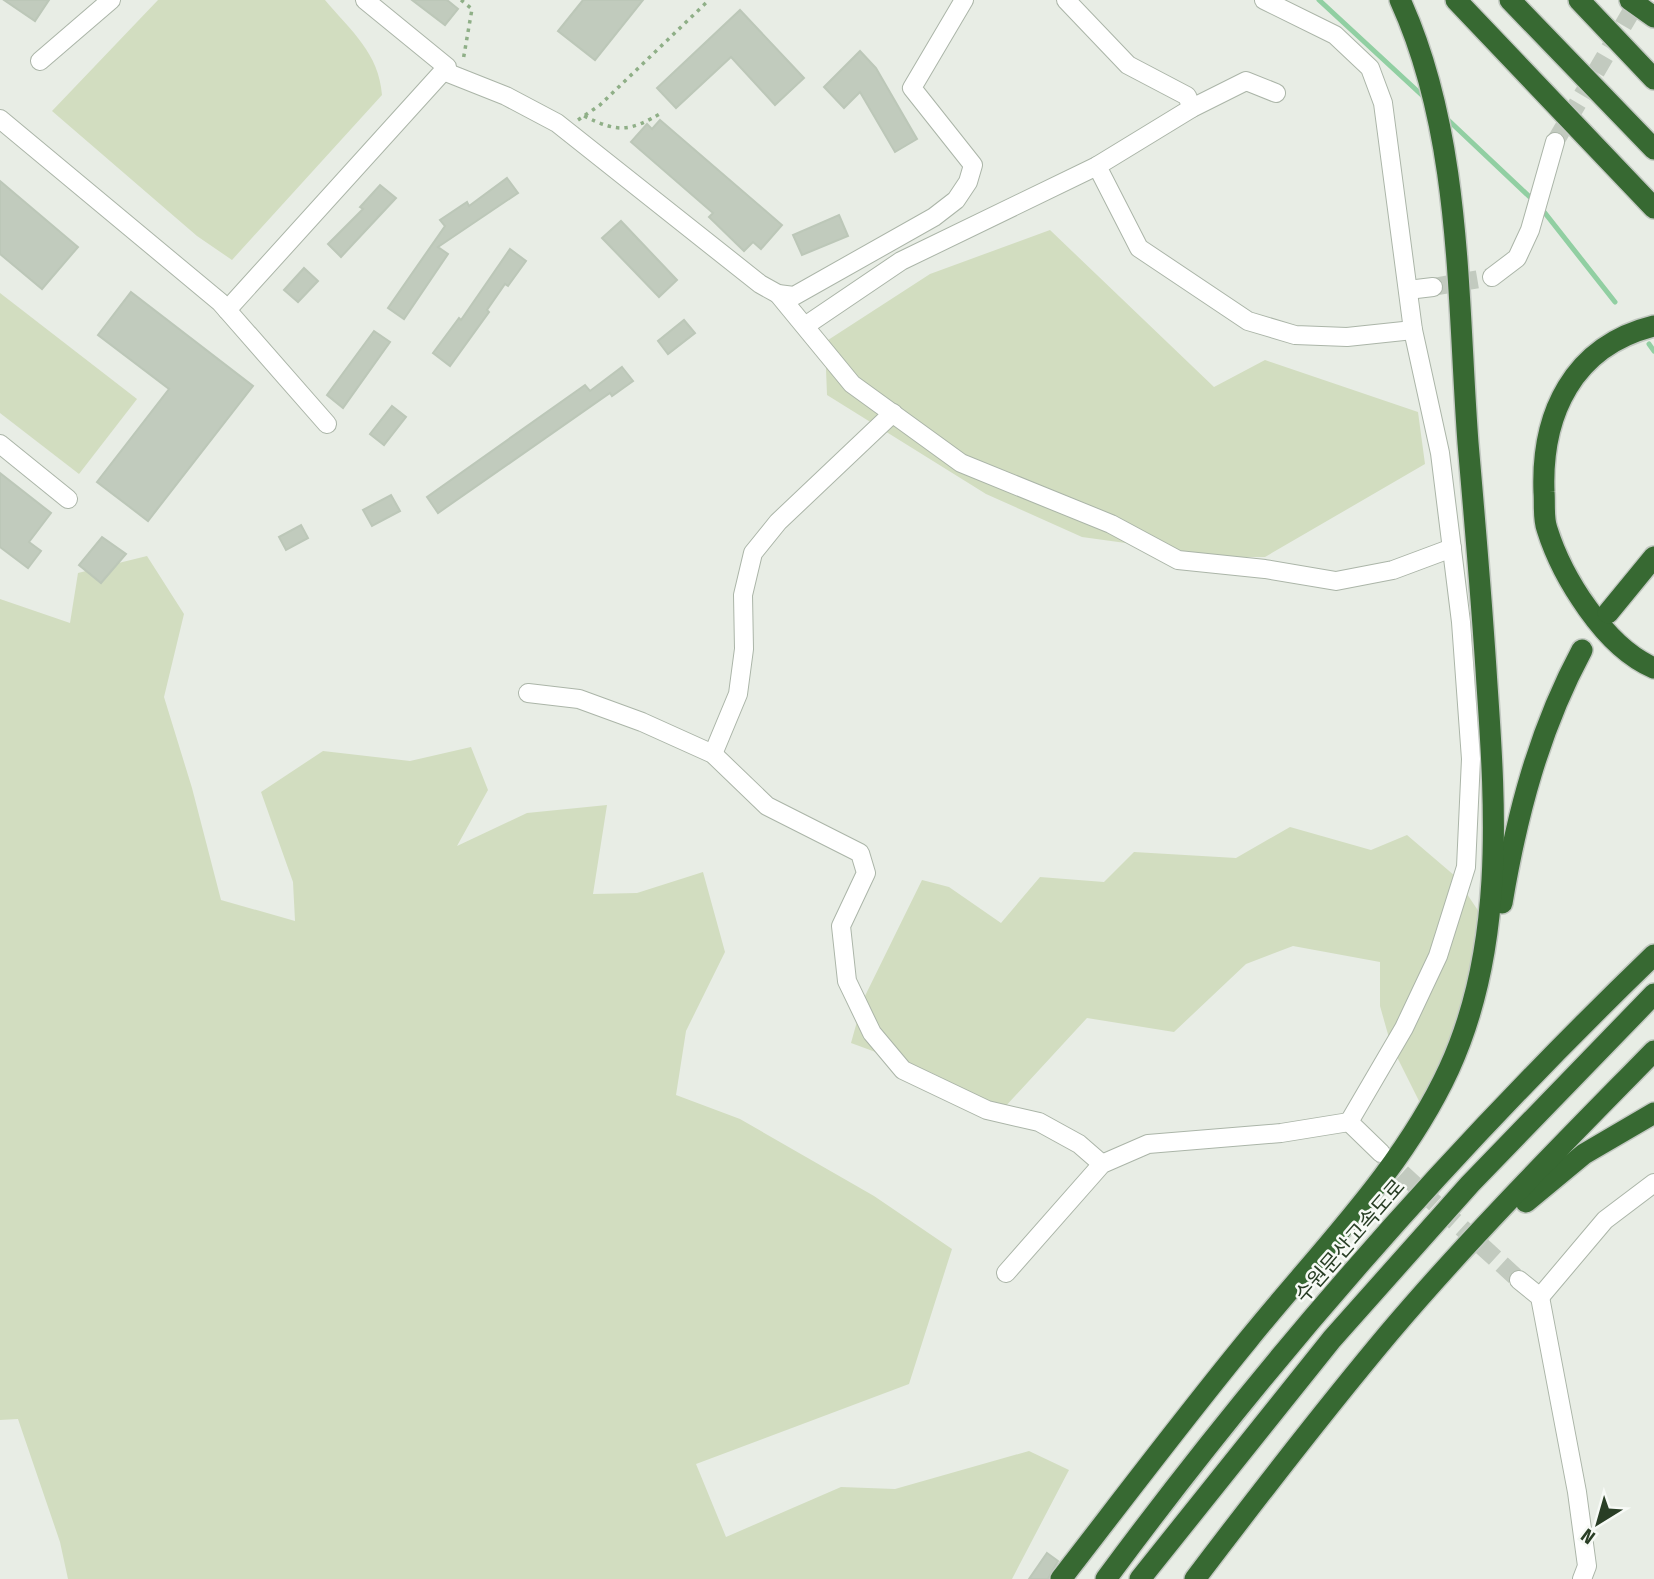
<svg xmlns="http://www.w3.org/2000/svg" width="1654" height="1579" font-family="'Fira Sans Condensed','Noto Sans KR',sans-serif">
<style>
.green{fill:#d2ddc0}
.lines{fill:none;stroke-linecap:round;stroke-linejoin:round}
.stream{stroke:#91cfa2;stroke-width:5}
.building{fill:#c1cbbd;stroke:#bcc7b8;stroke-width:2}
.minor-tunnel{stroke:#c2cabf;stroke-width:18;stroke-dasharray:18 9;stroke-linecap:butt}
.minor-casing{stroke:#abb5a8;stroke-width:20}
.highway-casing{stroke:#c3c9c2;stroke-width:24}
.path{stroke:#8faf87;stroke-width:3.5;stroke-dasharray:3.5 5;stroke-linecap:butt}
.minor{stroke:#fff;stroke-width:18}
.highway{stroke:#376932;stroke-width:21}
.labels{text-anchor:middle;stroke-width:5;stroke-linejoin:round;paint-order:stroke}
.street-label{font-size:21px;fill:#293e25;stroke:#f7faf6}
</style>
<rect width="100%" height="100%" fill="#e8ede5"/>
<g class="green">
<path d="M158 0H325C351 31 379 53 382 95L232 260 197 236 52 111Z"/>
<path d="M1050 230 1214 387 1265 360 1418 412 1425 464 1265 557H1227L1082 537 986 494 827 395 825 342 930 274Z"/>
<path d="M0 293 137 399 79 474 0 413Z"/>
<path d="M147 556 184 614 164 697 192 788 221 900 295 921 293 882 261 792 323 751 410 761 471 747 488 790 457 846 527 813 607 805 593 894 637 893 703 872 725 952 686 1031 676 1095 740 1119 874 1196 952 1249 909 1384 696 1464 726 1537 841 1487 895 1489 1029 1451 1069 1470 1012 1579H68L60 1542 18 1419 0 1420V599L70 623 78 573Z"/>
<path d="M1290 827 1371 850 1407 835 1455 876 1481 915 1469 984 1426 1115 1391 1045 1380 1006V962L1293 946 1246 964 1174 1032 1087 1018 1003 1109 930 1072 851 1043 863 1000 922 880 949 887 1001 923 1040 877 1104 882 1134 852 1236 858Z"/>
</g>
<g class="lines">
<g class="stream">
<path d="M1319 0 1425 98"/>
<path d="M1445 117 1534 201"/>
<path d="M1541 208 1615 302"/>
<path d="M1649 344 1654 351"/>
</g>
</g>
<g class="building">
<path d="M4 0H49L35 21Z"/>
<path d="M412 0H447L458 9 445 25Z"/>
<path d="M583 0H643L595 60 558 31Z"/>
<path d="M740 10 804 78 775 105 731 57 676 108 657 88Z"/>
<path d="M860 51 876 68 917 139 895 152 860 92 844 108 824 87Z"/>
<path d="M660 120 782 225 761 249 753 242 744 251 709 217 713 213 631 142 647 124 652 129Z"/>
<path d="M507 178 518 193 438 247 448 254 404 319 388 308 445 226 440 220 467 202 469 206Z"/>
<path d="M0 181 78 247 42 289 0 254Z"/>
<path d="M380 185 396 198 341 257 328 244 363 209 360 207Z"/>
<path d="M839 215 848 236 802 255 793 235Z"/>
<path d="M621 221 677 280 659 297 602 238Z"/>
<path d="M510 249 526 261 508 286 505 284 487 310 489 312 450 366 433 353 459 318 461 320Z"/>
<path d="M304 268 318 281 298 302 284 290Z"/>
<path d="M131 292 253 386 148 521 97 482 169 389 98 335Z"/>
<path d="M684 320 695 333 668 354 658 341Z"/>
<path d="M374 331 390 342 343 408 327 395Z"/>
<path d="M622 367 633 381 612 396 610 393 438 513 427 497 585 385 590 391Z"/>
<path d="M392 406 406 417 384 445 370 434Z"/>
<path d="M0 473 51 513 29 542 41 551 28 568 0 547Z"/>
<path d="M391 495 400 511 372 526 363 510Z"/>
<path d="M301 525 308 538 286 550 279 537Z"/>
<path d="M102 537 126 554 101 583 79 565Z"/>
<path d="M1047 1553 1058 1561 1048 1579H1029Z"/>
</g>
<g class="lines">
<g class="minor-tunnel">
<path d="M1555 142 1638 0"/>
<path d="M1433 287 1492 277"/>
<path d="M1382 1155 1519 1280"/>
</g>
<defs>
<g id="minor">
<path d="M1066 0 1128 65 1187 96 1192 108"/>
<path d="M1264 0 1335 35 1370 68 1383 103 1413 330 1440 453 1461 622 1471 759 1466 867 1438 956 1404 1028 1349 1122 1381 1153"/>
<path d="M40 61 111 0"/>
<path d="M443 71 506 96 557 123 760 284 778 294 794 296 934 217 956 200 968 182 973 165 912 88 964 0"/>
<path d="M0 119 220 302 327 424"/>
<path d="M1097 166 1139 248 1248 321 1295 335 1347 337 1413 330"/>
<path d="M1492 277 1517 258 1530 230 1555 142"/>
<path d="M1408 290 1433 287"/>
<path d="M778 294 852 384 961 463 1111 524 1178 560 1265 569 1336 581 1393 570 1452 548"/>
<path d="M227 310 447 67 365 0"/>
<path d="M805 326 901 261 1097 166 1192 108 1246 81 1276 93"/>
<path d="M0 444 68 499"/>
<path d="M528 693 579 699 642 722 713 754 767 806 860 853 866 873 841 926 847 981 872 1033 903 1070 987 1110 1039 1122 1079 1144 1102 1164"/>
<path d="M713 754 738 694 744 649 743 595 753 553 778 522 893 413"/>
<path d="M1006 1273 1102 1164 1148 1144 1281 1133 1349 1122"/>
<path d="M1519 1280 1540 1297 1577 1492 1587 1566 1582 1579"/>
<path d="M1540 1297 1605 1220 1654 1183"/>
</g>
<g id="highway">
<path d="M1456 0 1654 208"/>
<path d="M1510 0 1654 149"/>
<path d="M1579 0 1654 79"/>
<path d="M1630 0 1654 17"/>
<path d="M1654 326C1573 346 1541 414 1544 492 1545 504 1543 518 1547 529 1556 558 1570 584 1588 609 1605 633 1626 656 1654 668"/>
<path d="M1608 613 1654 557"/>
<path d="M1502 903C1517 814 1539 730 1582 650"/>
<path d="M1526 1202 1584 1154 1654 1113"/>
<path d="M1061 1579C1123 1499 1184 1418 1248 1340 1318 1253 1402 1171 1449 1069 1504 949 1496 813 1487 685 1482 604 1475 523 1468 443 1457 296 1462 136 1400 0"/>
<path d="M1106 1579C1270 1357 1455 1147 1654 955"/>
<path d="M1140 1579 1332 1339 1470 1184 1654 994"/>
<path d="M1195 1579C1258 1496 1322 1413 1389 1333 1472 1235 1564 1143 1654 1051"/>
</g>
</defs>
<use href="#minor" class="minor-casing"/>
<use href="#highway" class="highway-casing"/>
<g class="path">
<path d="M461 0 472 9 463 61"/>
<path d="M584 116C619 133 629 132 663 112"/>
<path d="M578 120 600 105 709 0"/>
</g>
<use href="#minor" class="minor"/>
<use href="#highway" class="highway"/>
</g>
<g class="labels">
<g class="street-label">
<text transform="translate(1350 1241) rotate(-49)" y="7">수원문산고속도로</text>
</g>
</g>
<g transform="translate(1598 1523) rotate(217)" stroke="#f7faf6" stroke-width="5" paint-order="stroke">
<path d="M0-5L12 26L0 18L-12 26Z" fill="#293e25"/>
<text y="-10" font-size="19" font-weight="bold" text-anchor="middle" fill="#293e25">N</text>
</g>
</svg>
